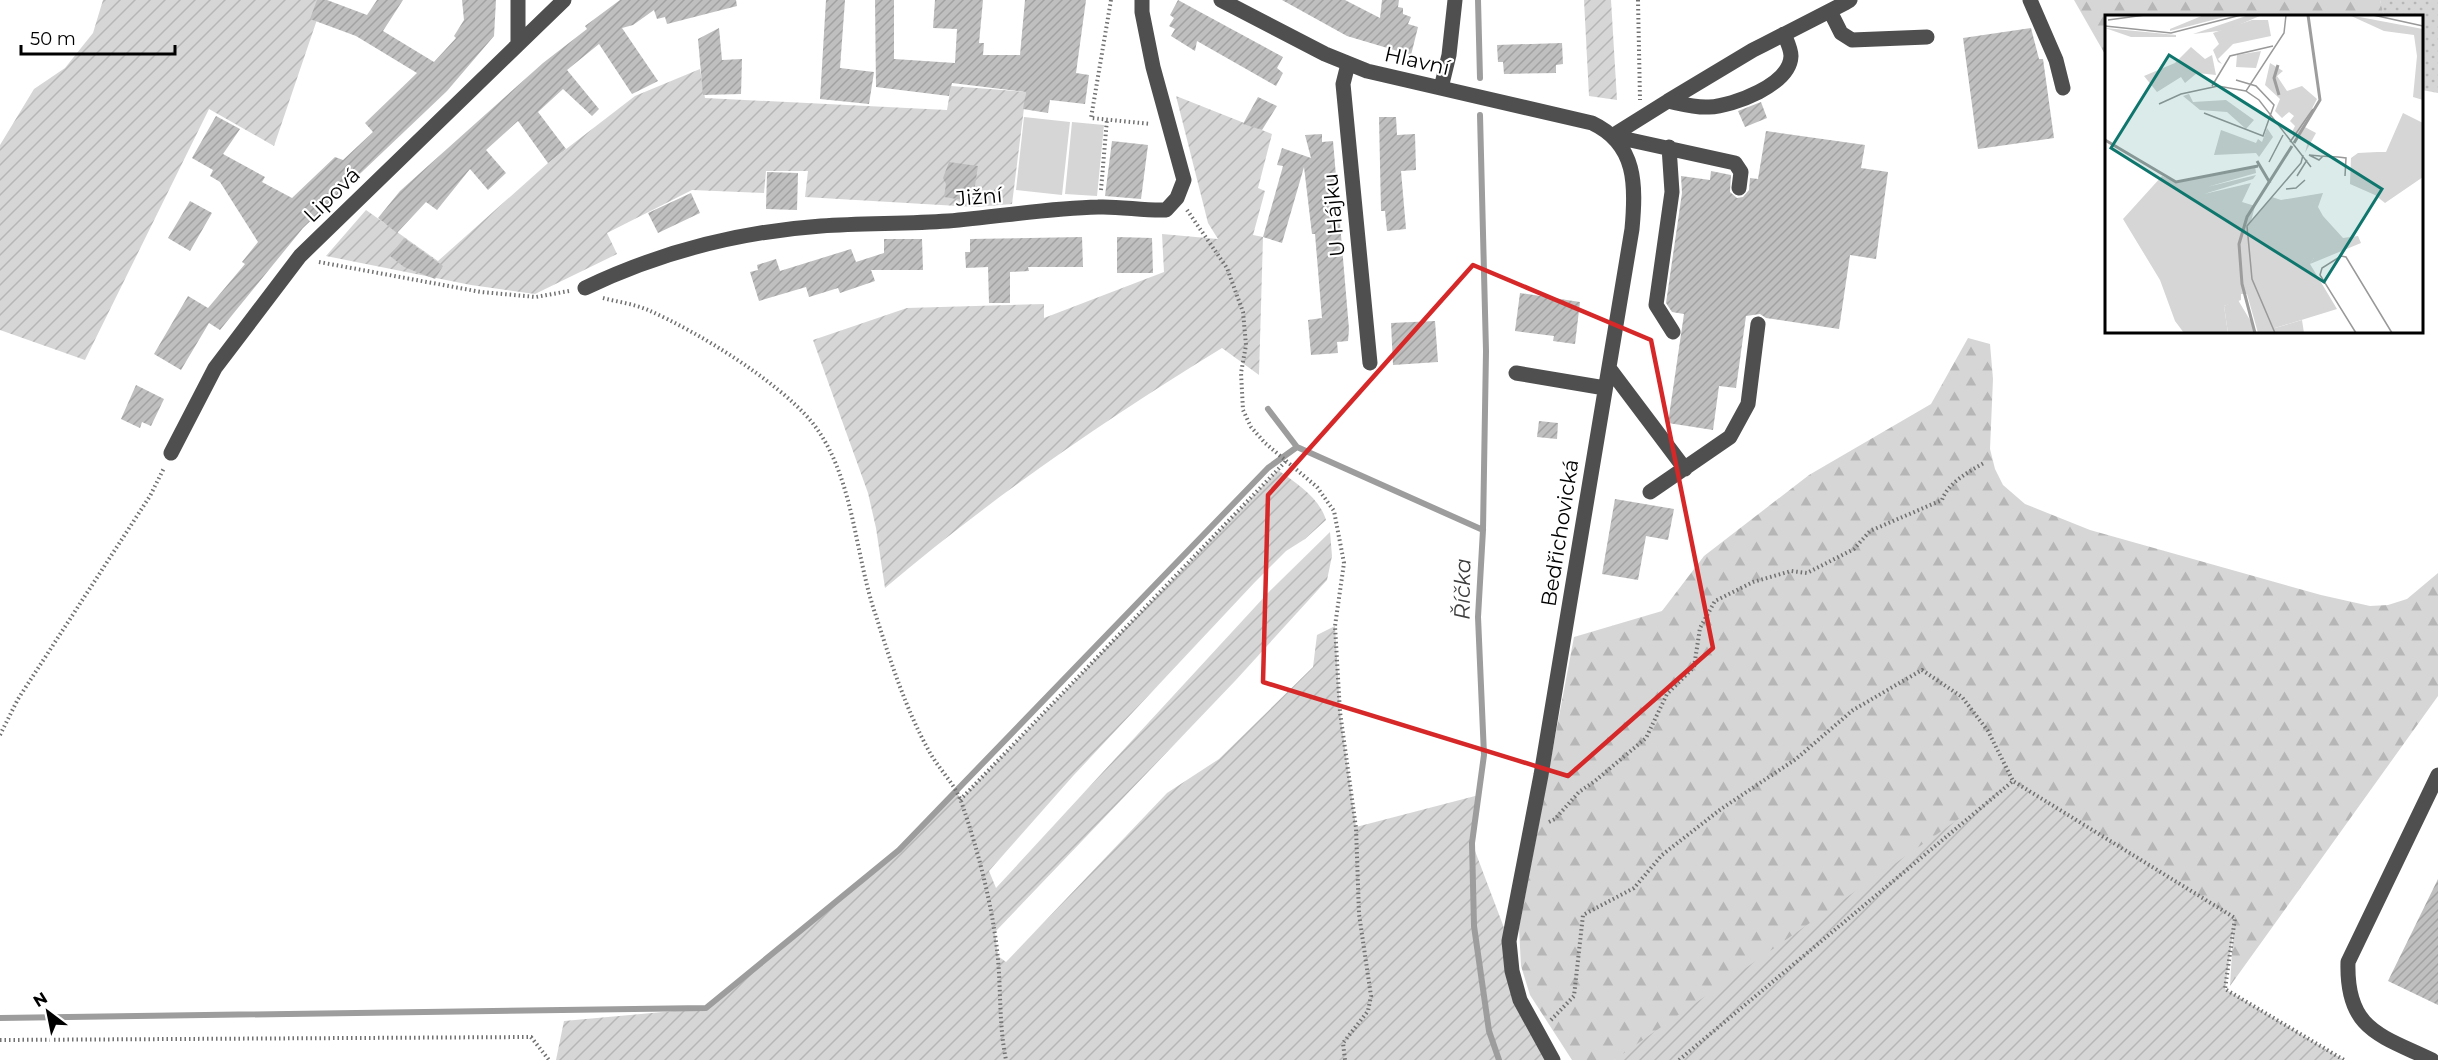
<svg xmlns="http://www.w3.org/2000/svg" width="2438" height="1060" font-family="Montserrat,sans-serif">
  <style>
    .grass { fill: url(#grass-dots) }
    .forest { fill: url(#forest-firs) }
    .park { fill: #d6d6d6 }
    .garden { fill: url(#garden-furrows) }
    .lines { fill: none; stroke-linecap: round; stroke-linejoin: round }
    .stream { stroke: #9d9d9d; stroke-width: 6 }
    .building { fill: url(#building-hatch) }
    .path { stroke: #717171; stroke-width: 4; stroke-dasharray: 1.5 3; stroke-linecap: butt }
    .minor { stroke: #4f4f4f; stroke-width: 15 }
    .marked { fill: none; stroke: #d62828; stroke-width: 4.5; stroke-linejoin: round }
    .labels { text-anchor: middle; stroke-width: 4.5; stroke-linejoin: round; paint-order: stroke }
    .street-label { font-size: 21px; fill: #000; stroke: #fff }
    .water-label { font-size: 22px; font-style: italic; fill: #3e3e3e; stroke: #fff }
    .inset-river { fill: none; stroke: #9d9d9d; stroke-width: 3 }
    .inset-road { fill: none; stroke: #999; stroke-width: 1.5 }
    .view { fill: #0f766e; fill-opacity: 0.15; stroke: #0f766e; stroke-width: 3 }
    .inset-edge { fill: none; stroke: #000; stroke-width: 3 }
  </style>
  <defs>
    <pattern id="grass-dots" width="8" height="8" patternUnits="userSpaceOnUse" patternTransform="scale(1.5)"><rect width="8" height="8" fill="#d6d6d6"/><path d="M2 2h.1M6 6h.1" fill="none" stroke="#b6b6b6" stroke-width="1.8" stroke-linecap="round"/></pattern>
    <pattern id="forest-firs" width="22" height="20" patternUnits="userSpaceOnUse" patternTransform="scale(1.5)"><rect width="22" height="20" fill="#d6d6d6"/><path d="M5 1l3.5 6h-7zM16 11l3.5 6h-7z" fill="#b6b6b6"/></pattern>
    <pattern id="garden-furrows" width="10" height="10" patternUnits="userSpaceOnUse" patternTransform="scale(1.5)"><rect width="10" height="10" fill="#d6d6d6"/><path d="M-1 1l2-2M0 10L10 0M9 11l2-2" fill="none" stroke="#b6b6b6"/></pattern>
    <pattern id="building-hatch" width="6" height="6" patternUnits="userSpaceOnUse" patternTransform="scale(1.5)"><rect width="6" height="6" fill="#bfbfbf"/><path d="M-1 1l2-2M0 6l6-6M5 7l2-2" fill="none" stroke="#a2a2a2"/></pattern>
  </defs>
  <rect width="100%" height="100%" fill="#fff"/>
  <path class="grass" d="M2380 0H2438V93L2422 90V16H2384Z"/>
  <path class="forest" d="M2074 0H2380L2384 16H2106V56Z
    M1968 338 1990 344 1993 379 1990 449 1995 469 2003 485 2025 504 2090 530 2321 595 2370 606 2388 605 2407 599 2438 573V696L2230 986 2234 918 1614 1060H1572L1530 995 1521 966 1519 928 1574 637 1662 611 1704 556 1809 475 1931 404Z"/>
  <path class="park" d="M1024 117 1070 122 1062 195 1016 190Z
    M1072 122 1104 125 1097 196 1065 194Z"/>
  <path class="garden" d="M103 0H327L323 2 274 146 209 109 85 360 0 330V145L34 89 65 68 93 33Z
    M1584 0H1611L1617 100 1589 96Z
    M700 69 705 98 947 110 951 86 1026 92 1012 204 975 207 805 197 808 171H766L764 193 692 190 607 233 617 254 535 294 471 285 326 256 366 210 438 261 548 163 635 96Z
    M1176 96 1272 134 1258 188 1265 191 1253 235 1263 237 1259 375 1222 348C1104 420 990 499 885 588L876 528 868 493 813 340 907 308 1044 304V318L1164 272 1162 234 1218 239 1208 223Z
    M1278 470C1296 483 1319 497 1326 520L1305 539 1286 551 1255 582 1073 776 989 871 996 888 1267 594 1330 532 1332 556 1327 580 1235 681 995 932 998 956 1006 962 1167 793 1219 759 1313 667 1317 635 1335 626 1340 712 1356 827 1479 795 1472 843 1509 941 1512 971 1553 1060H556L564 1021 707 1008 898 850 955 791 961 799Z
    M2013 781 2235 918 2225 989 2344 1060H1614Z"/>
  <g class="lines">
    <path class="stream" d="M1478 0 1480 78
      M1480 115 1486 351 1483 530 1478 617 1484 755 1472 843 1474 926 1489 1031 1499 1060
      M1268 409 1297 447 1483 530
      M0 1018 706 1008 899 850 1268 468 1297 447"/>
  </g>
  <path class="building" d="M317 0H327L367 15 377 0H403L383 31 434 62 456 38 454 36 464 20 462 0H496L494 36 447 91 303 228 220 330 209 323 181 370 154 354 188 296 208 308 245 264 242 262 258 242 220 182 210 176 213 170 192 158 216 116 240 129 223 154 265 177 262 182 292 198 335 157 343 160 373 132 365 123 417 73 356 36 310 19Z
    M620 0H736L737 6 667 24 665 17 657 19 654 10 633 25 622 28 658 81 632 94 599 44 567 70 599 109 592 116 563 89 538 112 566 149 548 163 518 121 486 150 506 173 488 190 470 169 437 210 426 202 397 233 378 218 400 191 543 63 587 29 585 26Z
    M826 0H845L840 68 874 72 869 104 820 99Z
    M875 0H894V59L955 63 957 29 933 28 935 0H983L979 43H984L983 55H1020L1025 0H1086L1076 73 1089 75 1085 104 1050 100 1048 113 1023 109 1026 92 952 83 949 96 876 87Z
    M1178 0 1283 57 1277 68 1283 73 1276 86 1197 41 1195 51 1171 36 1175 29 1169 26 1174 18 1170 15Z
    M1282 0H1345L1380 18 1382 0H1399L1398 7 1403 8V14L1411 17 1408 24 1418 27 1411 55 1347 36Z
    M719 28 722 60 742 59 741 94 703 95 698 39Z
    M2031 28 2039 59H2043L2054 138 1978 149 1963 38Z
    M1562 43 1563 64 1556 65V73L1504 74 1503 62H1498L1497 45Z
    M1258 97 1277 106 1262 130 1243 124Z
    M1761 102 1767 118 1745 127 1738 111Z
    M1379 117H1396L1397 135 1415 134 1416 170 1401 171 1406 229 1387 231 1385 211H1381Z
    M1766 131 1865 145 1861 168 1888 172 1876 259 1850 255 1839 329 1766 318 1760 314 1746 316 1736 388 1719 386 1713 430 1668 423 1684 314 1672 312 1666 303 1682 193 1681 176 1710 180 1711 171 1731 175 1730 192 1737 198 1743 197 1749 190 1750 178 1758 179Z
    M1322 134V142L1333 141 1349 329 1348 341 1337 342 1338 353 1311 355 1308 320 1322 318 1315 234H1312L1304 167 1282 243 1263 237 1283 166 1277 165 1282 148 1311 158 1305 135Z
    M1112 141 1148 145 1141 199 1105 196Z
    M949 162 978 166 974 192 964 191 963 200 944 197 946 184 943 178Z
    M767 172 798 173 797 210 766 209Z
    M691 193 700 213 658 233 648 213Z
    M190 201 212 213 190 251 168 238Z
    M1082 237 1083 267H1028L1029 271 1010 272V303H989L988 267 966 268 965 252H970V239Z
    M1117 237 1152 238 1153 273H1117Z
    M404 238 443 266 435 279 404 267 390 256Z
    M884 239H922L923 270H871L875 281 840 293 838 288 809 297 806 287 759 301 750 272 758 270 757 265 776 259 780 271 851 249 856 262 884 253Z
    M1520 293 1580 302 1575 344 1553 341 1554 336 1515 331Z
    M1435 321 1438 362 1393 365 1391 323Z
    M136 385 164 399 151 426 142 422 140 428 121 419Z
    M1539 421 1558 423 1557 439 1537 437Z
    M1615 499 1674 509 1668 540 1646 536 1638 580 1602 574Z
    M2438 879V1005L2388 981Z"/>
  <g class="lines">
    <path class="path" d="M1111 0 1091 118 1151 124
      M1638 0 1640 100
      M1101 190 1107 119
      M1187 210 1227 268 1243 312 1246 345 1241 373 1243 410 1251 427 1265 443 1317 487 1334 511 1344 563 1335 626 1340 712 1356 828 1359 914 1371 996 1368 1011 1343 1043 1345 1060
      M319 262 481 292 536 297 569 291
      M603 298C618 302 634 304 648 310 698 332 776 380 811 421 854 474 854 551 875 613 890 659 905 708 929 751 938 768 954 783 961 801 978 850 993 907 998 959 1001 993 999 1026 1006 1060
      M0 735 18 699 150 496 164 468
      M960 800 1286 461
      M1549 822 1555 819 1579 792 1595 781 1646 738 1667 694 1694 667 1700 628 1715 601 1753 582 1791 571 1807 573 1854 549 1870 531 1942 500C1948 483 1968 472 1984 463
      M1551 1020 1574 996 1583 915 1634 888 1662 855 1721 809 1796 759 1853 710 1922 670 1962 697 1988 731 2013 781
      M0 1040 531 1037 549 1060
      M1679 1060 2013 781 2235 918 2225 989 2344 1060"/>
    <path class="minor" d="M1221 0 1325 54 1367 71 1592 123C1637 144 1636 186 1632 229L1541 775 1509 941 1512 971 1520 1000 1553 1060
      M2030 0 2056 60 2063 88
      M1830 11 1841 33 1852 40 1927 37
      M1784 34C1787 41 1791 49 1791 56 1790 85 1733 106 1709 107 1696 108 1682 104 1668 101L1753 50 1763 45 1845 3 1850 0
      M518 43V0
      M1348 64 1343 84 1370 363
      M1441 88 1449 55 1455 0
      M1612 136 1735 163 1741 172 1739 188
      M1612 136 1668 101
      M1669 147 1672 192 1656 305 1673 332
      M585 288C660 252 737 232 821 226 863 223 906 224 948 221 998 217 1048 208 1098 207 1121 206 1143 211 1166 210L1177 198 1184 180 1153 67 1142 12V0
      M1609 368 1685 469
      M1516 373 1605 388
      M171 453 215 368 300 256 564 0
      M1650 492 1730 437 1748 404 1758 324
      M2432 1060C2380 1035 2346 1030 2348 962L2438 775"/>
  </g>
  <path class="marked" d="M1473 265 1651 340 1713 648 1568 776 1263 682 1268 495Z"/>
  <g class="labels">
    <g class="street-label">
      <text transform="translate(1417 61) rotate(13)" y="7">Hlavní</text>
      <text transform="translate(332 195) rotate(-44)" y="7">Lipová</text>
      <text transform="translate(979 197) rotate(-5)" y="7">Jižní</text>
      <text transform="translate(1334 215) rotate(-95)" y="7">U Hájku</text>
      <text transform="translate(1560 533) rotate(-81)" y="7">Bedřichovická</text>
    </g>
    <g class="water-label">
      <text transform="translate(1462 589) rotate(-89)" y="8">Říčka</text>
    </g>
  </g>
  <g transform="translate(2105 15)">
    <rect width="318" height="318" fill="#fff"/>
    <path d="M99 0H127L65 16V14ZM144 0H157L122 15 88 19ZM244 0 318 14V85L308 82 312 41 309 20 279 16ZM0 13 71 20V22H26ZM298 98 318 108V162L280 188 270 180 272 137H281Z" fill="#d6d6d6"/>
    <path d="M272 137 274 150 270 180 245 169 246 143 253 138ZM218 178 213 192 218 201 238 223 253 221 256 228 205 249 209 243 144 222 143 211 167 182 176 185ZM133 285 148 310 150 318H123L119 291ZM197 305 199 318H170V313Z" fill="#d6d6d6"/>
    <path d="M147 5H163L166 21 128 29 113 44 117 49 113 47 108 35 114 29 108 18ZM86 32 100 44 107 40 111 60 92 58 80 68 76 62 52 77 39 61 70 48ZM156 36 151 53 131 52 132 40ZM165 48 178 56 172 61 182 76 197 71 212 84 198 111 211 118 200 138 203 126 187 117 190 111 185 106 189 101 184 97 177 103 170 96 175 84 160 70ZM84 79 88 87 121 85 149 105 141 114 122 97 95 95 78 81ZM162 113 168 122 154 142 151 138 109 140 116 115 151 128 153 124 157 127ZM150 151 151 158 102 172 151 160 148 164 99 179 146 168 137 187 150 191 142 222 197 219 209 243 205 249 232 294 170 313V318H153L142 279H136V285L119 291 123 318H79L70 306 55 265 18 204 57 161 71 167Z" fill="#d6d6d6"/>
    <path class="inset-river" d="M173 50 169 63 174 80M0 125 71 167 153 151M189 128 215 85 203 0M152 146 165 168M150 318 137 269 134 229 142 202 187 131"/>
    <path class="inset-road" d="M181 0 179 18 141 76 154 85 206 152M268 0 318 11M3 5 40 0M0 11 66 18 136 0M107 71 125 41 168 31M54 89 76 79 113 71 141 76M99 98 158 121 169 90 151 71 131 65M185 127 208 94M218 141 214 145 204 140 215 141 233 142 241 143 240 161M164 147 178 120M192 161 202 145M181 174 191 173 200 165M170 318 147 264 142 211 196 148 198 140M251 318 215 260 217 253 236 241 241 242 287 318"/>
    <path class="view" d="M64 40 277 174 219 267 6 133Z"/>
    <rect width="318" height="318" class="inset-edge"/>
  </g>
  <g transform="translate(48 1012) rotate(328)" stroke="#ffffff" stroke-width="4.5" paint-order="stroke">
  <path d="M0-4.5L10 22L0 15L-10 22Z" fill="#000000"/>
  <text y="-9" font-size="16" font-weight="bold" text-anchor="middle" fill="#000000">N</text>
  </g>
  <path d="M21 45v9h154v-9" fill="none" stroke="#000000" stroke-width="3"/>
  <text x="30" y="45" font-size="18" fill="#000000" stroke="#ffffff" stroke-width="4.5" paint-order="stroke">50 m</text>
</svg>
